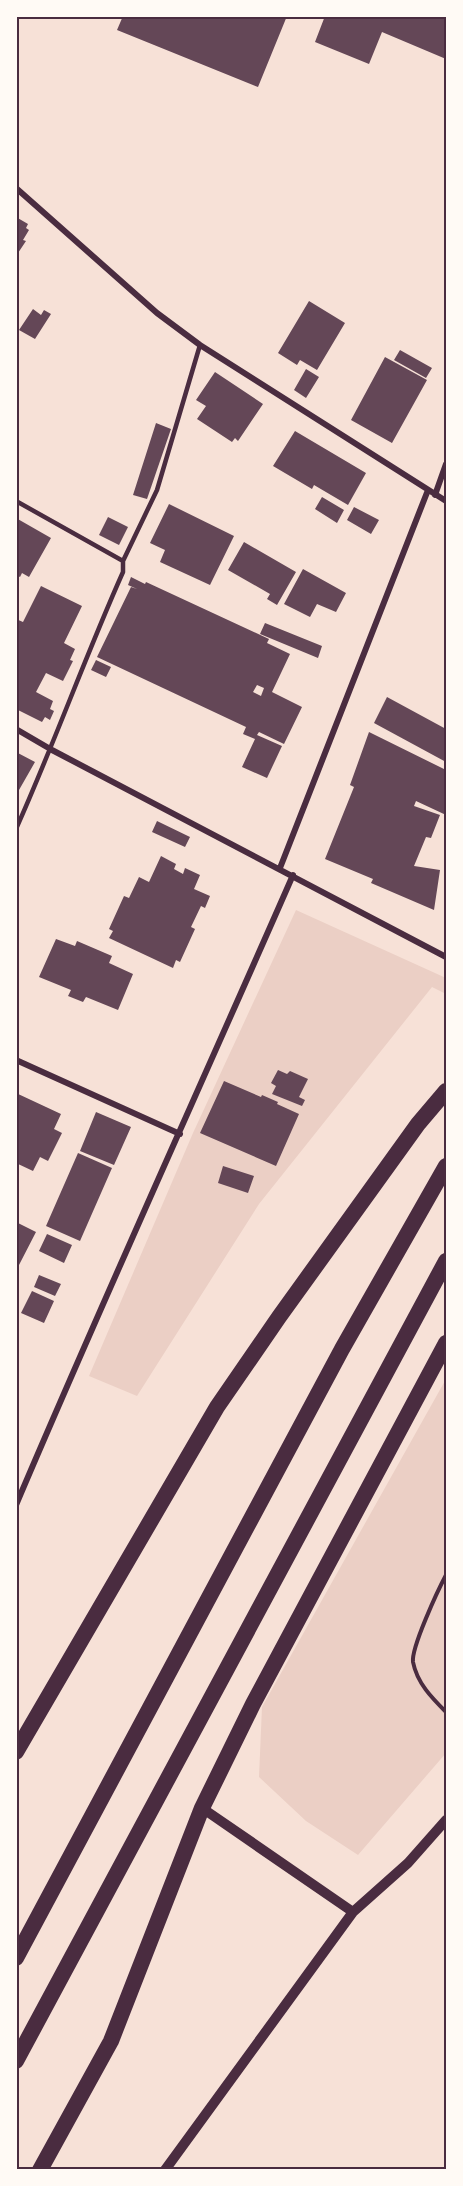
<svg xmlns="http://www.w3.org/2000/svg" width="463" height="2186" font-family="Figtree,sans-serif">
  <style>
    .green { fill: #ebcfc5 }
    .building { fill: #644757; fill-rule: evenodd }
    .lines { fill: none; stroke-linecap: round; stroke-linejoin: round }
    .path { stroke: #4a2c40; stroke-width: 4 }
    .service { stroke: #4a2c40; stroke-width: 4.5 }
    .minor { stroke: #4a2c40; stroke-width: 6 }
    .tertiary { stroke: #4a2c40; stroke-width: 10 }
    .trunk { stroke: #4a2c40; stroke-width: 16 }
    .neatline { fill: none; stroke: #4a2c40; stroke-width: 2 }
  </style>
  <rect width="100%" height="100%" fill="#f7e1d7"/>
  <path class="green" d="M296 910 446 978V994L432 987 259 1204 137 1396 89 1376 193 1133Z
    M446 1379V1753L358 1855 306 1821 259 1777 262 1707Z"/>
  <path class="building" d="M123 16H287L258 87 117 30Z
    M325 16H446V59L382 32 369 64 315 42Z
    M16 217 28 224 26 228 29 230 23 240 26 241 16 256Z
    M309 301 345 323 317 370 300 360 297 365 278 353Z
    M33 309 41 315 44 310 51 314 35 339 19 330Z
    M400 350 432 368 426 378 394 360Z
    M385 357 427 380 392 443 351 420Z
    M306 369 319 377 306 398 294 390Z
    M215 372 263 404 238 441 235 438 232 442 197 419 206 406 196 400Z
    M156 423 171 429 147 499 133 495Z
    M295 431 366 473 348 505 314 485 312 489 273 466Z
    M322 497 344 510 337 523 315 509Z
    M169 504 234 536 210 585 160 562 165 550 150 543Z
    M354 507 379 520 371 534 347 520Z
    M108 517 128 527 119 545 99 535Z
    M16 518 51 538 29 577 22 573 20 577 16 575Z
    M244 542 296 572 277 605 267 599 270 594 228 570Z
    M303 569 346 593 336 612 317 604 310 617 284 604Z
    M131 577 145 584 146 582 269 639 267 643 290 654 272 692 302 707 284 744 259 732 257 735 282 746 267 778 242 767 255 739 243 734 246 727 97 657 131 587 137 589 128 585ZM257 685 264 688 261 696 253 692Z
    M41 586 82 606 64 643 75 649 70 660 73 661 63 681 46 673 36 692 53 701 50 709 54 711 50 720 45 717 42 722 16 709V619L23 622Z
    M265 623 322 646 318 658 260 634Z
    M96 660 111 667 106 677 91 670Z
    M387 697 446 729V762L374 723Z
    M369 732 446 770V815L416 801 414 806 440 815 431 838 426 837 414 866 440 870 434 910 371 883 373 879 325 859 354 787 350 785Z
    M16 752 35 762 19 790 16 788Z
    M157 821 190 837 185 847 152 832Z
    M161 856 176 864 174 869 183 874 185 868 200 875 194 889 210 896 205 908 201 906 191 927 195 929 180 962 176 960 173 968 109 938 113 931 109 929 124 896 129 898 139 877 149 882Z
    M56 939 75 946 77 941 112 956 109 963 133 974 118 1010 86 997 83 1002 68 996 71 990 39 977Z
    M278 1070 287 1074 290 1071 308 1079 299 1097 305 1100 302 1106 272 1094 276 1086 271 1083Z
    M224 1081 261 1097 262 1095 278 1102 277 1104 299 1114 276 1166 200 1133Z
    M16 1093 61 1114 54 1129 62 1133 48 1161 40 1157 33 1171 16 1163Z
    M96 1112 131 1127 114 1165 80 1151Z
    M78 1153 112 1168 80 1241 46 1226Z
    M223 1166 254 1176 248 1193 218 1183Z
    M16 1222 36 1232 19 1265 16 1264Z
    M47 1234 72 1245 64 1263 39 1251Z
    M39 1275 61 1284 55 1296 34 1287Z
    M32 1291 54 1301 44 1323 21 1313Z"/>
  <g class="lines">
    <path class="path" d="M446 1575C438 1590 411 1648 413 1662 417 1683 432 1698 446 1712"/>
    <path class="service" d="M16 501 123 561
      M16 829C54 744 85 657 123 572V561L157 490 200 345"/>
    <path class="minor" d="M16 188 157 313 200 345 446 501
      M435 495 446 464
      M16 729 52 750 446 957
      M280 868 428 490
      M16 1060 180 1134
      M16 1505C106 1293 201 1085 293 875"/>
    <path class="tertiary" d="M202 1808 353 1912
      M165 2170 353 1912 408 1863 446 1820"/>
    <path class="trunk" d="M16 1752 217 1407 279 1317 418 1124 446 1091
      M16 1958 342 1349 446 1166
      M16 2061 446 1261
      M40 2170 111 2041 202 1808 253 1704 446 1343"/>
  </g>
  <rect width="463" height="2186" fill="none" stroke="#fffaf5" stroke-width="36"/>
  <rect x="18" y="18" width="427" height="2150" class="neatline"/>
</svg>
